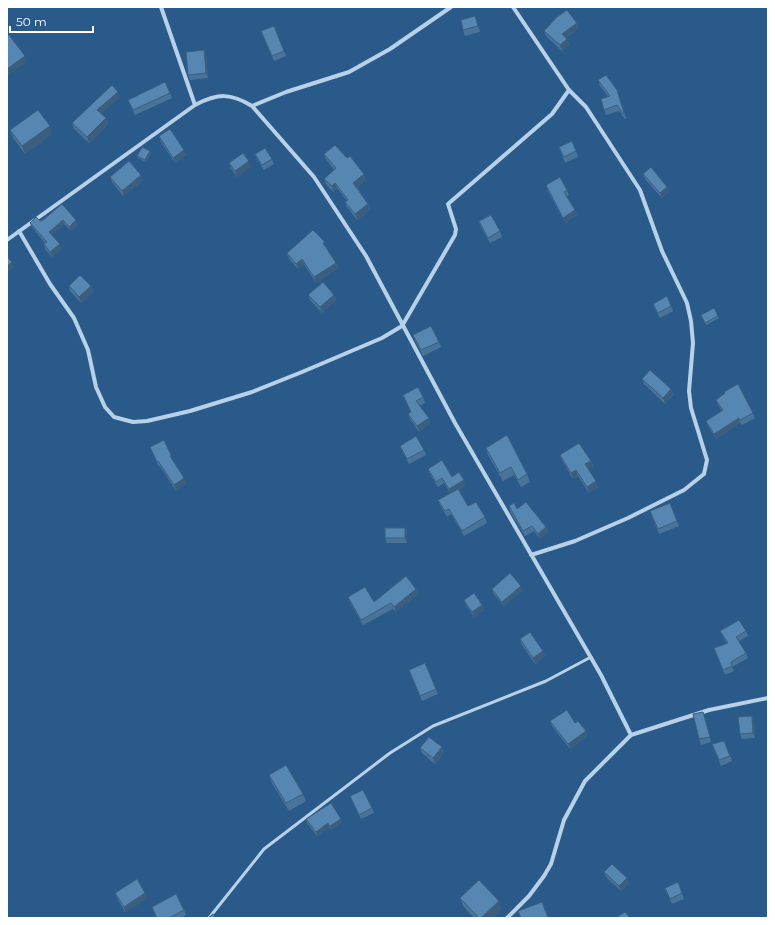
<svg xmlns="http://www.w3.org/2000/svg" width="775" height="925" font-family="Montserrat,sans-serif">
  <style>
    .lines { fill: none; stroke-linecap: round; stroke-linejoin: round }
    .lane { stroke: #b7d1e9; stroke-width: 3 }
    .street { stroke: #b7d1e9; stroke-width: 4 }
    .wall { fill: #4a7399 }
    .shaded-wall { fill: #3c5e7d }
    .building { fill: #5686b2; stroke: #3c5e7d }
  </style>
  <rect width="100%" height="100%" fill="#295a8a"/>
  <g class="lines">
    <path class="lane" d="M209 918 264 849 390 753 433 726 546 681 591 657"/>
    <path class="street" d="M161 7 195 105
      M513 7 569 90 586 107 640 190 662 251 687 303 691 321 693 343 689 391 691 408 707 460 704 474 684 490 628 518 575 541 531 555
      M252 106 286 92 349 72 390 49 451 7
      M19 231 50 284 74 318 88 350 96 387 105 407 114 417 133 422 147 421 190 411 252 392 302 372 382 338 402 326 455 235 456 229 448 204 552 114 569 90
      M7 240 195 105C218 93 231 93 252 106L314 177 366 256 455 423 601 675 631 735 709 710 768 698
      M507 918 529 896 544 876 551 864 564 820 585 781 631 735"/>
  </g>
  <path class="wall" d="M475 16 480 32 465 36 463 30Z
    M577 23 578 29 566 38 569 44 562 51 546 36 544 31Z
    M263 36 284 51 286 56 274 61Z
    M204 50 206 55 208 78 190 80 188 75Z
    M598 80 617 90 626 118 625 119 619 111 606 115 601 99 608 96 600 86Z
    M170 93 172 98 135 115 128 100Z
    M120 97 101 113 106 118 108 124 89 143 74 129 72 123Z
    M10 130 52 134 25 154 13 138Z
    M159 136 186 155 175 163 161 142Z
    M559 147 576 151 578 157 565 163Z
    M150 151 151 154 146 162 138 158 137 156Z
    M255 154 272 159 274 164 264 170 257 159Z
    M324 154 347 158 366 180 357 187 368 204 370 209 357 220 347 207 345 202 347 201 337 188 333 192 326 184 324 179 334 170 326 159Z
    M229 163 251 166 237 177 231 168Z
    M643 174 669 192 662 198 645 179Z
    M110 177 143 180 123 196 112 182Z
    M546 185 567 190 569 195 567 196 577 215 565 223 548 191Z
    M62 204 78 225 71 231 64 224 52 235 62 248 52 257 45 249 44 244 45 243 32 227 30 223 43 220Z
    M479 221 500 231 502 237 490 243 481 227Z
    M326 247 336 263 338 268 316 283 304 264 298 269 289 259 287 253Z
    M69 286H91L93 292 81 303 70 291Z
    M308 295H334L336 300 322 313 310 300Z
    M653 304 671 306 673 311 660 318 655 309Z
    M701 315 718 316 719 318 706 325Z
    M413 335 439 342 441 347 423 356 415 341Z
    M642 379 671 389 673 395 665 404 644 384Z
    M403 395 423 397 425 403 419 406 429 418 430 423 419 432 410 419 408 414 411 412Z
    M716 400 753 413 755 418 742 425 740 423 716 439 708 426 706 421 722 411 718 405Z
    M400 446 424 450 426 455 409 464 402 451Z
    M150 447 171 455 173 461 186 484 176 491 160 466 159 467Z
    M486 448 527 474 530 482 521 487 514 475 503 481 488 455Z
    M560 455 591 461 593 466 588 469 598 487 589 493 578 476 573 479 562 460Z
    M428 469 452 477 466 485 459 490 468 506 485 517 487 523 464 536 451 514 447 517 440 505 438 500 450 493 444 483 438 487 430 474Z
    M509 506 517 509 546 527 548 532 540 539 534 531 525 536 510 512Z
    M652 517 677 521 679 526 659 534Z
    M405 528 407 534V543H387L385 538Z
    M416 589 418 594 396 612 393 609 363 625 350 602 348 597 374 602Z
    M492 589 523 590 504 606 493 593Z
    M464 600 482 605 484 610 474 617 466 605Z
    M720 631H746L748 636 739 641 746 653 748 658 732 667 734 671 725 675 714 648 727 644 722 635Z
    M520 639 543 651 545 656 535 664 522 645Z
    M425 663 438 694 422 701 409 670Z
    M705 717 711 742 701 745 699 739Z
    M550 721 575 723 588 736 570 749 552 726Z
    M754 721 755 738 742 739 740 734Z
    M724 741 732 761 721 766 712 744Z
    M420 748 444 752 435 764 422 753Z
    M269 775 303 794 306 801 289 811 272 783Z
    M350 796 372 808 374 813 361 819Z
    M306 819 342 822 331 830 329 827 317 836 307 823Z
    M604 872 629 883 621 891 606 877Z
    M678 882 684 899 672 904 665 888Z
    M115 893H145L147 898 125 912 117 898Z
    M460 898 499 901 501 909 492 918H474L463 906Z
    M152 907 184 910 186 915 181 918H156Z"/>
  <path class="shaded-wall" d="M577 23 578 29 564 39 562 34Z
    M567 39 569 44 562 51 560 45Z
    M204 50 206 55 208 78 206 73Z
    M25 56 27 62 7 75V69Z
    M118 92 120 97 99 115 97 110Z
    M106 118 108 124 89 143 87 137Z
    M50 126 52 134 25 154 22 146Z
    M184 150 186 155 175 163 173 158Z
    M150 151 151 154 146 162 145 160Z
    M249 161 251 166 237 177 235 171Z
    M364 174 366 180 355 188 353 183Z
    M141 175 143 180 123 196 122 191Z
    M335 183 337 188 333 192 332 186Z
    M667 187 669 192 662 198 660 193Z
    M368 204 370 209 357 220 355 214Z
    M575 210 577 215 565 223 563 218Z
    M63 220 64 224 51 236 49 232Z
    M76 220 78 225 71 231 69 227Z
    M60 244 62 248 52 257 50 252Z
    M302 259 304 264 298 269 296 264Z
    M12 262 14 267 7 273V266Z
    M336 263 338 268 316 283 314 277Z
    M91 286 93 292 81 303 79 297Z
    M334 295 336 300 322 313 320 307Z
    M671 389 673 395 665 404 663 398Z
    M429 418 430 423 419 432 417 426Z
    M739 418 740 423 716 439 714 434Z
    M591 461 593 466 587 470 585 464Z
    M576 470 578 476 573 479 571 473Z
    M184 478 186 484 176 491 174 485Z
    M464 480 466 485 451 495 449 489Z
    M596 481 598 487 589 493 587 487Z
    M546 527 548 532 540 539 538 534Z
    M405 528 407 534V543L405 538Z
    M521 586 523 590 504 606 502 602Z
    M416 589 418 594 396 612 394 607Z
    M482 605 484 610 474 617 472 612Z
    M543 651 545 656 535 664 533 658Z
    M752 716 754 721 755 738 753 733Z
    M586 731 588 736 570 749 568 744Z
    M442 747 444 752 435 764 433 758Z
    M341 819 342 822 331 830 330 826Z
    M328 823 329 827 317 836 316 832Z
    M627 878 629 883 621 891 619 886Z
    M145 893 147 898 125 912 124 907Z
    M499 901 501 909 492 918H481Z"/>
  <path class="building" d="M567 10 577 23 562 34 567 39 560 45 544 31 557 17Z
    M475 16 478 26 463 30 461 20Z
    M274 26 284 51 272 56 261 31Z
    M9 35 25 56 7 69V36Z
    M204 50 206 73 188 75 186 52Z
    M606 75 617 90 624 113 623 114 617 105 604 110 601 99 610 96 598 80Z
    M165 82 170 93 133 110 128 100Z
    M112 85 118 92 97 110 106 118 87 137 72 123Z
    M38 110 50 126 22 146 10 130Z
    M170 129 184 150 173 158 159 136Z
    M572 141 576 151 564 157 559 147Z
    M335 145 347 158 350 156 364 174 353 183 368 204 355 214 345 202 348 200 335 183 332 186 324 179 336 168 324 154Z
    M142 147 150 151 145 160 137 156Z
    M265 148 272 159 262 165 255 154Z
    M243 153 249 161 235 171 229 163Z
    M129 161 141 175 122 191 110 177Z
    M651 167 667 187 660 193 643 174Z
    M560 177 567 190 564 192 575 210 563 218 546 185Z
    M62 204 76 220 69 227 63 220 49 232 60 244 50 252 44 244 47 242 30 223 36 217 40 221 43 220Z
    M491 215 500 231 488 238 479 221Z
    M313 230 325 242 323 243 336 263 314 277 302 259 296 264 287 253Z
    M7 257 12 262 7 266Z
    M80 275 91 286 79 297 69 286Z
    M323 282 334 295 320 307 308 295Z
    M667 296 671 306 658 313 653 304Z
    M714 308 718 316 705 323 701 315Z
    M431 326 439 342 421 350 413 335Z
    M650 370 671 389 663 398 642 379Z
    M738 384 753 413 740 420 739 418 714 434 706 421 723 410 716 400 725 393 724 392Z
    M418 387 423 397 416 401 429 418 417 426 408 414 411 412 403 395Z
    M507 435 527 474 518 480 511 467 500 473 486 448Z
    M416 436 424 450 407 459 400 446Z
    M164 440 171 455 170 456 184 478 174 485 158 461 157 462 150 447Z
    M579 443 591 461 585 464 596 481 587 487 576 470 571 473 560 455Z
    M442 460 452 477 459 472 464 480 449 489 442 478 436 482 428 469Z
    M458 489 468 506 476 502 485 517 462 531 449 509 445 511 438 500Z
    M526 502 546 527 538 534 532 526 523 531 509 506 514 503 517 509Z
    M670 503 677 521 658 529 650 511Z
    M385 528H405V538H385Z
    M510 573 521 586 502 602 492 589Z
    M406 576 416 589 394 607 391 603 361 620 348 597 365 587 374 602Z
    M474 593 482 605 472 612 464 600Z
    M739 620 746 631 736 637 746 653 731 662 732 666 723 670 714 648 728 643 720 631Z
    M530 632 543 651 533 658 520 639Z
    M425 663 436 689 420 696 409 670Z
    M567 710 575 723 578 721 586 731 568 744 550 721Z
    M703 712 710 737 699 739 693 714Z
    M752 716 753 733 740 734 738 717Z
    M429 737 442 747 433 758 420 748Z
    M724 741 730 756 719 760 712 744Z
    M286 765 303 794 286 803 269 775Z
    M363 790 372 808 359 815 350 796Z
    M331 803 341 819 330 826 328 823 316 832 306 819Z
    M612 864 627 878 619 886 604 872Z
    M137 879 145 893 124 907 115 893Z
    M479 880 499 901 481 918H479L460 898Z
    M678 882 682 893 670 899 665 888Z
    M176 894 184 910 169 918H157L152 907Z
    M542 902 548 918H521L518 911Z
    M625 912 630 918H618L617 917Z
    M213 914 216 918H208Z"/>
  <rect width="775" height="925" fill="none" stroke="#ffffff" stroke-width="16"/>
  <path d="M10 26v6h83v-6" fill="none" stroke="#ffffff" stroke-width="2"/>
  <text x="16" y="26" font-size="12" fill="#ffffff" stroke="#295a8a" stroke-width="3" paint-order="stroke">50 m</text>
</svg>
